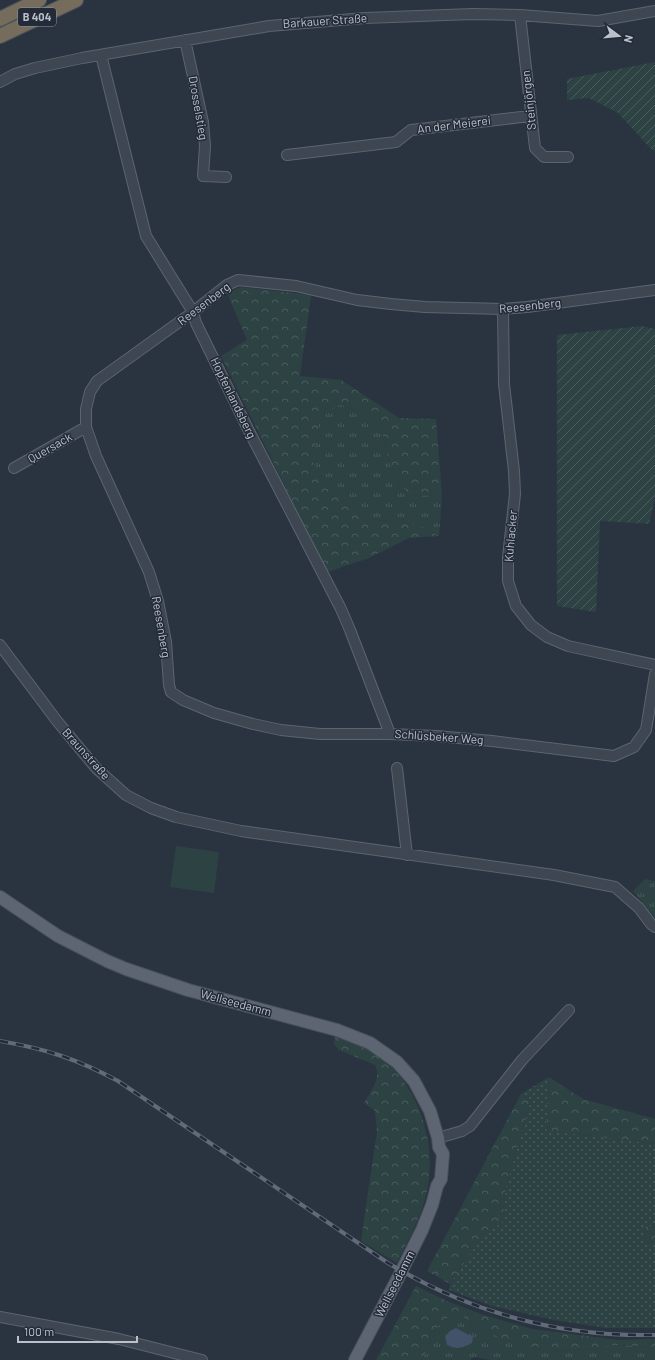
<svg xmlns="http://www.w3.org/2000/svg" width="655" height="1360" font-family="Barlow,sans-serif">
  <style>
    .grass { fill: url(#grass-dots) }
    .forest { fill: url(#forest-crowns) }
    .park { fill: url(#park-tufts) }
    .garden { fill: url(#garden-furrows) }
    .pitch { fill: #2d4243 }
    .water { fill: #415269 }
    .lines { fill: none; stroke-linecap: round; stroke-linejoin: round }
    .minor-casing { stroke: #5c646f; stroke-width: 12 }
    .major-casing { stroke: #474f5b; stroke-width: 14 }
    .highway-casing { stroke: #48515c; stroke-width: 16 }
    .minor { stroke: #3e4651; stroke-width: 10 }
    .major { stroke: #5c6571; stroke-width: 12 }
    .highway { stroke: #766c5b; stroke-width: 14 }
    .rail-casing { stroke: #606a78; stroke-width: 4 }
    .rail { stroke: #222b37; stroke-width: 2.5; stroke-dasharray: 8; stroke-linecap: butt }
    .labels { text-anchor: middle; stroke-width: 3; stroke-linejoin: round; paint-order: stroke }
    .shield { fill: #222b37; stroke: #8d949f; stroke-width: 1 }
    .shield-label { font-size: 11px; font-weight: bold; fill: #bbc1cb }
    .street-label { font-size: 12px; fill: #bbc1cb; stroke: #222b37 }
  </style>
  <defs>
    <pattern id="grass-dots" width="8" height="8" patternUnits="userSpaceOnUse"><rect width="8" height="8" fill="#2d4243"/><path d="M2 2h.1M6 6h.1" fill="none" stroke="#4a5c5d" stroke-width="1.8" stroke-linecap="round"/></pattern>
    <pattern id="forest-crowns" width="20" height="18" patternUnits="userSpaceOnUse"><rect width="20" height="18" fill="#2d4243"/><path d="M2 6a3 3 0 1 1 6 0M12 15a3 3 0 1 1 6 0" fill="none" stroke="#4a5c5d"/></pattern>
    <pattern id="park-tufts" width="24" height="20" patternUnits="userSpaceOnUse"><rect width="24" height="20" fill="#2d4243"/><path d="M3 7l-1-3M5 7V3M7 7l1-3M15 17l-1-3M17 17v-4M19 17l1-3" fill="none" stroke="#4a5c5d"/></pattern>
    <pattern id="garden-furrows" width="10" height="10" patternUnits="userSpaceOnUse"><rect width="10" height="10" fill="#2d4243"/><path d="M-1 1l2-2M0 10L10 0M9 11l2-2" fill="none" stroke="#4a5c5d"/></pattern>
  </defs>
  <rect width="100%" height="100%" fill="#2a3441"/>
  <path class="grass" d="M549 1077 546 1130 655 1144V1227L646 1225 644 1243 655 1244V1328H607L554 1320 492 1306 449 1290 450 1284 484 1233 502 1223 506 1187 531 1100 521 1094Z"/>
  <path class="forest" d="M240 287 311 295 300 376 341 380 399 418 436 419 442 495 408 496 389 462 380 426 319 419 318 440 310 454 347 506 369 519 418 524 439 536 409 538 369 558 327 572 221 356 247 340 227 293Z
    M338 1035C354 1042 370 1048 384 1060 422 1092 439 1151 425 1199 419 1221 407 1242 397 1263L361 1241 377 1131 375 1111 364 1103C370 1092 382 1078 375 1065L339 1050 334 1044 335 1037Z
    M549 1077 583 1099 655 1119V1144L546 1130Z
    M521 1094 531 1100 506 1187 502 1223 484 1233 450 1284 427 1271Z
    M646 1225 655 1227V1244L644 1243Z
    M416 1286 449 1302 484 1315 532 1329 619 1340 655 1339V1347L618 1345 577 1350 550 1351 504 1340 461 1316 437 1328 422 1360H376Z"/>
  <path class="park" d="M338 405 357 408 380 426 389 462 408 496 442 495 439 536 417 524 369 519 347 506 310 459V454L318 440 319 419Z
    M645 879 655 881V918L633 891Z
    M461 1316 504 1340 550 1351 577 1350 618 1345 655 1347V1360H491L474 1357 470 1360H422L437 1328 448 1317Z"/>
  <path class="garden" d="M655 62V150L653 151 618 113 589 98 567 100V79Z
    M642 326 655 329V497L649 524 600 521 596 612 557 606V335Z"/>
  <path class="pitch" d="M176 846 219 852 214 893 170 887Z"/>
  <path class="water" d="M456 1328 473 1337 472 1343C463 1348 457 1350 447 1345L445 1337 450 1331Z"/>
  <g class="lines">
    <g class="minor-casing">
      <path id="minor" d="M520 15 535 148 544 157H568
        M185 40 203 122 205 146 203 176 226 177
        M101 55 146 236 193 312 196 323 249 431 341 609 350 630 390 734
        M0 82 15 74 35 68 82 58 269 26 365 18 473 14 520 15 598 21 655 11
        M287 155 396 142 411 130 530 116
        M655 290 527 307 503 309 425 307 391 304 357 300 296 286 238 280 227 285 193 312 97 381 90 392 86 409V427L96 456 149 572 158 601 166 642 169 685 171 692 183 700 214 713 253 724 281 730 320 734H390L436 736 492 741 614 756 634 747 646 730 655 674
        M503 309 504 384 514 471 515 494 508 557V581L516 606 531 625 547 637 568 646 655 665
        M14 468 86 427
        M0 645 57 721 96 768 126 795 151 808 176 817 241 831 554 875 615 887 639 908 651 924 655 927
        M397 768 407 855
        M438 1138 462 1131 470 1126 522 1060 569 1010
        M0 1317 119 1339 202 1360"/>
    </g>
    <g class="major-casing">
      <path id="major" d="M0 897 58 936 107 961 126 969 188 990 337 1030 370 1043 397 1062 414 1081 430 1111 438 1138 439 1147 443 1154 441 1179 437 1186 432 1205 422 1230 398 1278 355 1360"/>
    </g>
    <g class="highway-casing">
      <path id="highway" d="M0 19 39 0
        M0 36 76 0"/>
    </g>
    <use href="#minor" class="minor"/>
    <use href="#major" class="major"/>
    <use href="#highway" class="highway"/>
    <g class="rail-casing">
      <path id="rail" d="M0 1041C46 1049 77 1059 118 1081L388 1263C469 1312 560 1337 655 1335"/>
    </g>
    <use href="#rail" class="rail"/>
  </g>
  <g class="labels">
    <rect class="shield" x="18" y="8" width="38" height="18" rx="3"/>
    <g class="shield-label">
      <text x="37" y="21">B 404</text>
    </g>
    <g class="street-label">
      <text transform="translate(325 21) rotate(-4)" y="4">Barkauer Straße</text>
      <text transform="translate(529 100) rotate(-96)" y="4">Steinjörgen</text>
      <text transform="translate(198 108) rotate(80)" y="4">Drosselstieg</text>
      <text transform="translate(454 125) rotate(-7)" y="4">An der Meierei</text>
      <text transform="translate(204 304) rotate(-37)" y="4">Reesenberg</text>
      <text transform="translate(530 306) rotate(-6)" y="4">Reesenberg</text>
      <text transform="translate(233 398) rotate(64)" y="4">Hopfenlandsberg</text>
      <text transform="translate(50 448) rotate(-30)" y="4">Quersack</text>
      <text transform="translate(511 536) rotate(-85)" y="4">Kuhlacker</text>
      <text transform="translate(161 627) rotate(80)" y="4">Reesenberg</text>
      <text transform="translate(439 737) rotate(4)" y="4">Schlüsbeker Weg</text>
      <text transform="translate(86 754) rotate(48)" y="4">Braunstraße</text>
      <text transform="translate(236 1003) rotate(15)" y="4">Wellseedamm</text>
      <text transform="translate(395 1284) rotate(-63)" y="4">Wellseedamm</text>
    </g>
  </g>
  <g transform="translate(619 36) rotate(106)" stroke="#222b37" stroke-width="3" paint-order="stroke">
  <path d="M0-3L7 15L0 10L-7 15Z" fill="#bbc1cb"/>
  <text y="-6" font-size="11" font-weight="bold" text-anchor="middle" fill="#bbc1cb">N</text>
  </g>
  <path d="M18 1336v6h119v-6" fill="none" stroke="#bbc1cb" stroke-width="2"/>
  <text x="24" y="1336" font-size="12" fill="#bbc1cb" stroke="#222b37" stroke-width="3" paint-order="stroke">100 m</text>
</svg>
